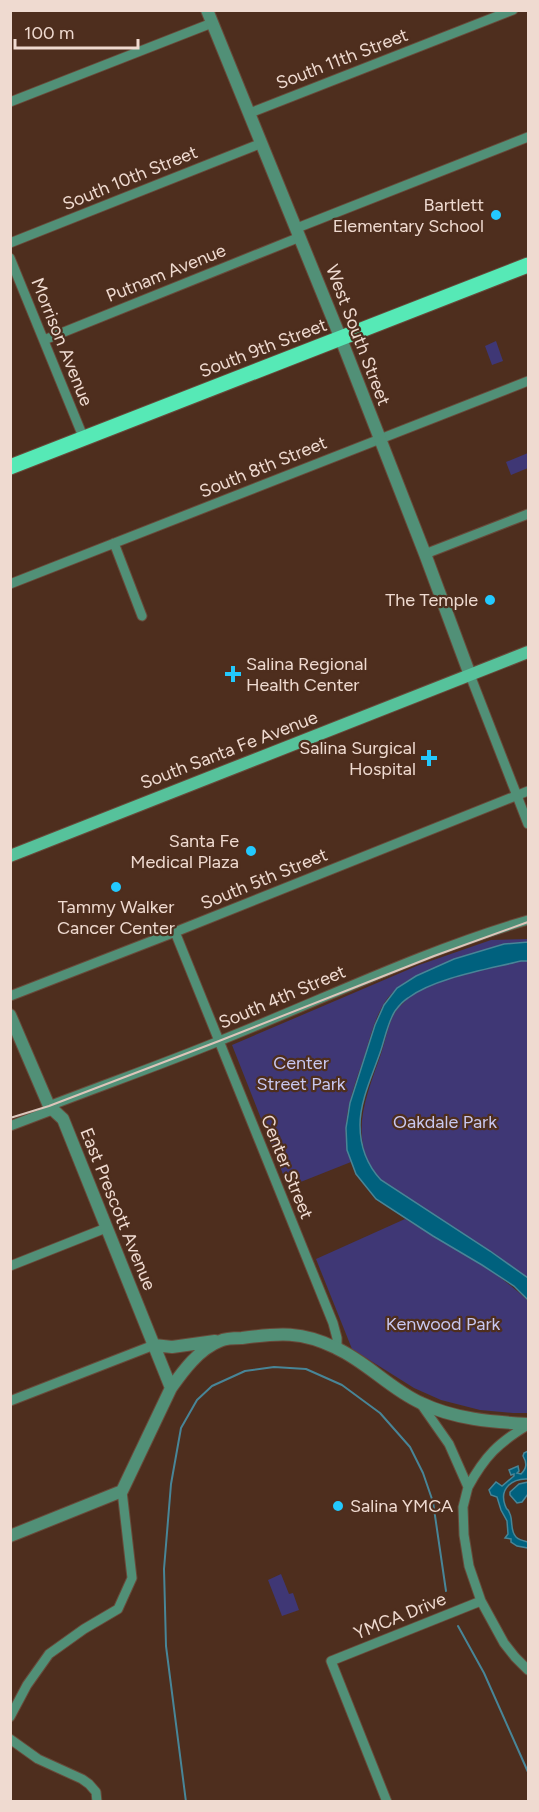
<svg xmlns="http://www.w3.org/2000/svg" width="539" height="1812" font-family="Figtree,sans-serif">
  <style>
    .green { fill: #3f3775 }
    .water { fill: #00617e; stroke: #488597; stroke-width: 1.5 }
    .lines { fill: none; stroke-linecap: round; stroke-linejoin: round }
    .stream { stroke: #488597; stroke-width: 2 }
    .minor-casing { stroke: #684a3a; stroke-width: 11 }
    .tertiary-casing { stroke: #684a3a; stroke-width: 14 }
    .secondary-casing { stroke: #684a3a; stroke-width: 14 }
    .primary-casing { stroke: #684a3a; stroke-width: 17 }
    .minor { stroke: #519077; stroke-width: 9 }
    .tertiary { stroke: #519077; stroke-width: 12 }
    .secondary { stroke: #56c29b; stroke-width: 12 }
    .primary { stroke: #56e9b6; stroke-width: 15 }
    .rail { stroke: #dbc5ba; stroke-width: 2 }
    .poi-dot { fill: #23c9fe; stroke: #4e2e1e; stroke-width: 2 }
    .labels { text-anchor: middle; stroke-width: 4.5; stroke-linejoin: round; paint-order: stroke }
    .street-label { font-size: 18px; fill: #efdad0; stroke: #4e2e1e }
    .poi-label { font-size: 18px; fill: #efdad0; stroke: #4e2e1e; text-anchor: end }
    .park-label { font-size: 18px; fill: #c8c7ef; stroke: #4e2e1e }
  </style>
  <rect width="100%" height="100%" fill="#4e2e1e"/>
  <path class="green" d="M496 341 503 361 492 365 485 346Z
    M528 453V468L511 475 506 462Z
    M528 939V1278L490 1251 381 1180C346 1141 366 1097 381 1054 385 1042 389 1021 396 1011 399 1006 405 1003 408 997 411 991 413 982 416 976 402 983 389 993 382 1007 374 1021 370 1038 365 1054 354 1088 337 1126 351 1162L288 1187 232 1045 419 965 491 940Z
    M405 1219C447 1244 493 1267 528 1301V1413H513L480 1410 441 1400 414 1388 352 1349 316 1259Z
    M281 1574 289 1594 293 1593 299 1610 282 1616 268 1580Z"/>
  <path class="water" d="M528 942V961H521C489 969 434 978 408 998 403 1001 398 1007 395 1011 388 1022 385 1038 381 1050 373 1074 360 1100 360 1125 360 1146 367 1165 381 1180L490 1251 528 1278V1300L514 1286 482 1265 433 1236 376 1199 356 1174 347 1150 346 1128 350 1103 375 1025 384 1005 397 988 416 976 454 959 504 944Z
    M528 1451V1479C513 1478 499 1488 505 1505 508 1513 507 1506 510 1514 513 1521 510 1531 516 1537 519 1540 524 1541 528 1542V1548L517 1546 511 1542V1539L505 1538 508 1534 507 1521 501 1510 497 1497 491 1495 489 1490 496 1482 502 1486 514 1476V1474L511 1475 509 1470 518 1466 519 1471 517 1473 521 1474C527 1468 527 1463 523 1456L524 1453Z
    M528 1482V1494L522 1502 517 1503 510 1495V1492L519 1484Z"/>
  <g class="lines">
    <path class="stream" d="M458 1626 484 1673 528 1772
      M186 1802 166 1646 164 1569 171 1484 181 1428 197 1400 212 1386 245 1371 274 1367 306 1369 342 1385 380 1413 410 1447 423 1473 433 1502 446 1591"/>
    <g class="minor-casing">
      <path id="minor" d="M10 102 212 23
        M250 113 513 10
        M297 228 528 137
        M10 243 262 143
        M10 258 84 439
        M44 340 300 237
        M114 543 142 616
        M425 554 528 514
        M10 584 528 381
        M470 675 528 824
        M175 932 333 1323 337 1338V1348
        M10 996 175 932 528 791
        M49 1106C106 1084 163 1064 219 1041 322 1000 422 951 528 920
        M10 1126 52 1110
        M10 1266 106 1228
        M10 1401 154 1345
        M421 1404 449 1444 468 1487 463 1507 464 1535 469 1566 481 1601 504 1643 515 1657 528 1670
        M468 1487C485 1456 498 1443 528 1425
        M10 1717 27 1685 49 1654 84 1629 118 1609 132 1578 122 1491
        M10 1739 38 1759 82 1779 89 1784 96 1792 97 1802
        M387 1802 331 1661 481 1601"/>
    </g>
    <g class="tertiary-casing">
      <path id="tertiary" d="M207 10 341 339 425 554 470 675
        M10 1015 49 1106 63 1119 171 1388
        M154 1345 172 1347 215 1341
        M10 1536 122 1491 171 1388C183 1371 199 1349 220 1341 226 1338 235 1338 242 1338 279 1333 302 1331 336 1348 367 1362 390 1389 421 1403 454 1419 492 1422 528 1424"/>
    </g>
    <g class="secondary-casing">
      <path id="secondary" d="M10 856 528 652"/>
    </g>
    <g class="primary-casing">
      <path id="primary" d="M10 467 528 265"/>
    </g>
    <use href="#minor" class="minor"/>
    <use href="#tertiary" class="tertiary"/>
    <use href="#secondary" class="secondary"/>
    <use href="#primary" class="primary"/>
    <path class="rail" d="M10 1118 49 1106 219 1041 434 956 528 922"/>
  </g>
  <g class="poi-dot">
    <circle cx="496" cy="215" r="6"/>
    <circle cx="490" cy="600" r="6"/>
    <path d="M230 665h6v6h6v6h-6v6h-6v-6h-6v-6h6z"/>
    <path d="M426 749h6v6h6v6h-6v6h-6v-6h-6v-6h6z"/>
    <circle cx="251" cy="851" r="6"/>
    <circle cx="116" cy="887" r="6"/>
    <circle cx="338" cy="1506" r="6"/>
  </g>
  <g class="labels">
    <g class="street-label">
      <text transform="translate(342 59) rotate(-21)" y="6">South 11th Street</text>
      <text transform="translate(130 178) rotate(-22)" y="6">South 10th Street</text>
      <text transform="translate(166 273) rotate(-22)" y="6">Putnam Avenue</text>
      <text transform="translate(358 335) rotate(69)" y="6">West South Street</text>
      <text transform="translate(62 342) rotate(68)" y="6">Morrison Avenue</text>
      <text transform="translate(263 348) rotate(-21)" y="6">South 9th Street</text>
      <text transform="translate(263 467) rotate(-22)" y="6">South 8th Street</text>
      <text transform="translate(229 750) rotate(-21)" y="6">South Santa Fe Avenue</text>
      <text transform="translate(264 879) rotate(-22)" y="6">South 5th Street</text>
      <text transform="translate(282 997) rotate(-23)" y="6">South 4th Street</text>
      <text transform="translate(287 1167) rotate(68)" y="6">Center Street</text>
      <text transform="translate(118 1209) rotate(68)" y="6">East Prescott Avenue</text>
      <text transform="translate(400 1616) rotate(-22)" y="6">YMCA Drive</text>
    </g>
    <g class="poi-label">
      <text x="484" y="211">Bartlett<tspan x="484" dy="21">Elementary School</tspan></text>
      <text x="478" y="606">The Temple</text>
      <text x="246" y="670" text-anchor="start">Salina Regional<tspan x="246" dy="21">Health Center</tspan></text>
      <text x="416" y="754">Salina Surgical<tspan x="416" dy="21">Hospital</tspan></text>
      <text x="239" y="847">Santa Fe<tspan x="239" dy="21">Medical Plaza</tspan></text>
      <text x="116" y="913" text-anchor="middle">Tammy Walker<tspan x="116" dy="21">Cancer Center</tspan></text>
      <text x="350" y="1512" text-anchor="start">Salina YMCA</text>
    </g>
    <g class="park-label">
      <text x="301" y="1069">Center<tspan x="301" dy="21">Street Park</tspan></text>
      <text x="445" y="1128">Oakdale Park</text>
      <text x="443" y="1330">Kenwood Park</text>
    </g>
  </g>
  <rect width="539" height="1812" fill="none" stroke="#efdad0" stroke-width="24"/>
  <path d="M15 39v9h123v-9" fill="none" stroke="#efdad0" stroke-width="3"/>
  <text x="24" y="39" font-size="18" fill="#efdad0" stroke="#4e2e1e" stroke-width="4.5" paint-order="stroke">100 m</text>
</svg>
